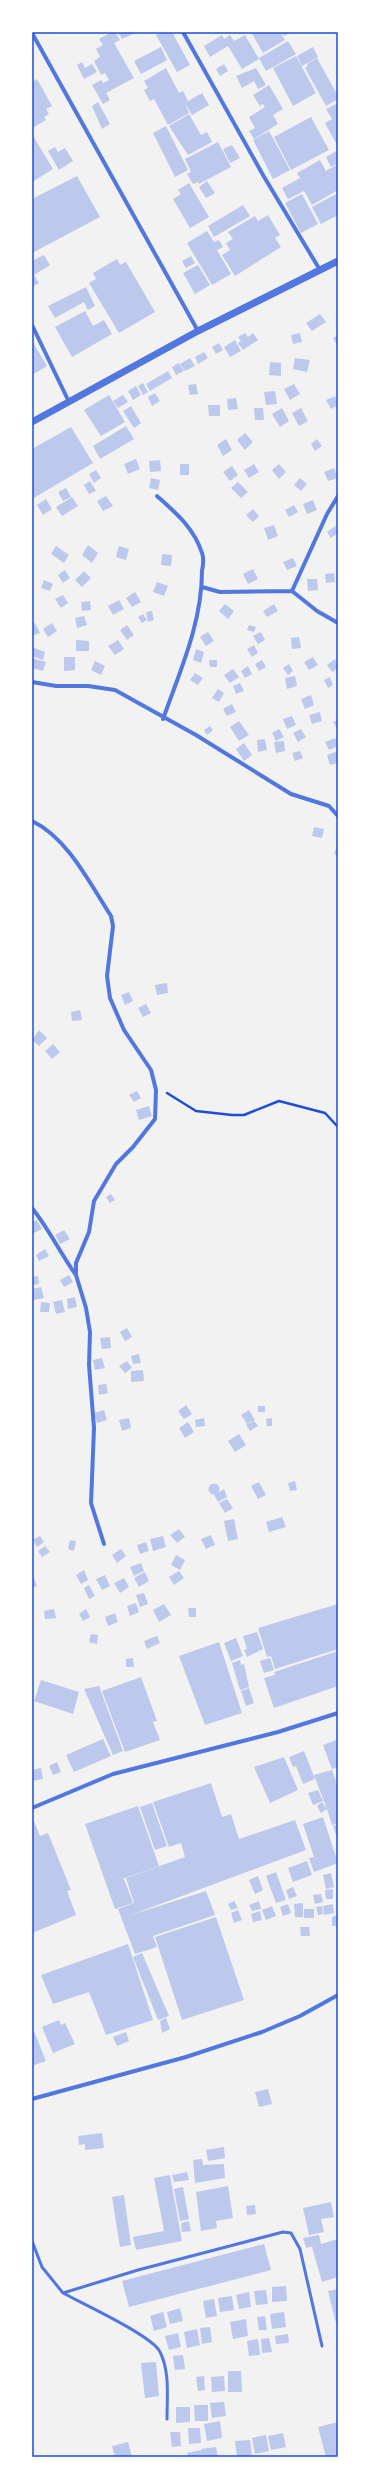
<svg xmlns="http://www.w3.org/2000/svg" width="370" height="2489" font-family="'PT Sans Narrow',sans-serif">
  <style>
    .building { fill: #bdc9ec }
    .lines { fill: none; stroke-linecap: round; stroke-linejoin: round }
    .path { stroke: #1d4ed8; stroke-width: 2.5 }
    .service { stroke: #5277de; stroke-width: 3 }
    .minor { stroke: #5277de; stroke-width: 4 }
    .tertiary { stroke: #5277de; stroke-width: 7 }
    .neatline { fill: none; stroke: #1d4ed8; stroke-width: 1.5 }
  </style>
  <rect width="100%" height="100%" fill="#f2f2f2"/>
  <path class="building" d="M112 32H115L120 40 114 43 134 78 106 93 110 100 103 104 92 85 101 80 103 83 109 80 105 73 101 75 94 61 100 57 96 49 103 45 99 39Z
    M118 32H138L122 39Z
    M162 32H172L190 65 177 72 156 35Z
    M251 32H280L285 40 263 53Z
    M281 32H291L284 36Z
    M222 35 224 39 230 35 234 41 245 35 259 59 242 69 228 46 210 57 204 46Z
    M288 41 296 54 266 71 259 58Z
    M161 47 167 60 141 74 134 61Z
    M313 47 318 57 302 66 297 56Z
    M296 56 316 93 293 106 273 68Z
    M317 58 338 96V99L326 106 305 68 308 66 307 64Z
    M82 62 85 68 92 64 97 72 84 79 77 65Z
    M224 64 228 71 220 76 216 69Z
    M166 68 179 93 183 91 188 101 202 93 209 105 192 115 185 103 189 113 168 125 154 99 150 101 144 90 148 88 144 81Z
    M256 68 266 85 258 89 254 81 242 88 236 76Z
    M37 79 52 106 46 109 49 114 44 117 46 120 32 128V82Z
    M269 85 283 109 273 115 278 124 254 139 249 131 255 128 249 117 265 107 263 104 260 106 253 95Z
    M98 102 110 124 102 129 92 106Z
    M338 103V147L325 123 332 119 326 109Z
    M189 114 201 135 207 132 212 142 188 155 169 126Z
    M311 117 329 150 291 170 274 137Z
    M166 126 188 170 175 177 153 133Z
    M269 131 290 170 273 179 253 140Z
    M32 134 53 169 32 182Z
    M218 142 231 167 199 184 198 182 193 184 187 174 191 172 185 159Z
    M232 145 240 158 230 163 223 149Z
    M55 147 58 152 65 148 73 161 59 170 48 151Z
    M338 150V163L331 167 326 157Z
    M320 160 326 171 338 164V190L312 205 304 191 288 199 282 188 300 178 297 173Z
    M77 176 100 217 32 253V199Z
    M207 181 215 193 206 198 199 187Z
    M189 183 209 217 190 228 173 199 181 194 178 190Z
    M338 193V215L321 224 312 207Z
    M302 194 318 224 301 233 285 203Z
    M243 205 250 216 214 237 208 226Z
    M268 215 280 235 275 238 281 247 235 276 222 255 230 250 226 243 233 239 228 232 255 216 258 221Z
    M207 231 214 242 219 240 223 247 217 250 231 274 212 285 187 243Z
    M44 255 50 265 34 275 39 283 32 287V261Z
    M191 256 195 263 186 268 182 261Z
    M117 259 120 265 126 262 155 312 119 333 89 283 96 279 93 273Z
    M198 265 210 285 195 294 183 273Z
    M86 287 95 306 88 310 84 302 55 318 48 306Z
    M85 311 93 326 104 320 112 334 72 357 55 327Z
    M320 314 326 322 312 331 306 323Z
    M245 333 248 337 253 333 258 340 243 350 238 343 241 341 238 337Z
    M300 333 302 342 293 344 291 335Z
    M338 335V346L333 338Z
    M235 340 241 351 230 357 224 347Z
    M32 341 47 366 32 375Z
    M219 343 223 350 216 354 212 347Z
    M204 352 208 358 198 364 195 357Z
    M190 358 195 366 185 371 180 364Z
    M295 358 310 360 307 372 293 369Z
    M270 362 281 363V376L269 375Z
    M179 363 184 371 176 375 172 367Z
    M168 371 172 378 150 391 146 384Z
    M143 383 148 392 143 395 138 386Z
    M196 384 198 394 190 395 188 385Z
    M294 384 300 394 290 400 284 389Z
    M136 386 141 395 133 400 128 391Z
    M275 391 277 404 266 405 264 392Z
    M155 393 160 401 152 406 148 397Z
    M109 395 125 422 101 436 84 410Z
    M123 395 128 402 118 408 113 401Z
    M335 396 338 405 331 409 326 400Z
    M236 398 238 409 228 410 227 399Z
    M208 405H220V416H209Z
    M131 406 141 423 134 428 123 411Z
    M254 408H263L264 420H255Z
    M282 408 289 421 280 427 272 414Z
    M301 408 308 421 299 426 292 413Z
    M126 426 134 439 100 459 93 446Z
    M71 427 93 463 32 499V449Z
    M245 433 253 442 245 450 237 440Z
    M226 439 232 450 223 456 217 445Z
    M317 439 322 446 315 451 311 444Z
    M136 459 140 469 128 474 124 464Z
    M160 460 161 471 150 472 149 461Z
    M180 464H189V475H180Z
    M254 464 259 472 249 478 244 470Z
    M279 464 286 472 279 479 272 470Z
    M232 466 238 475 230 481 223 472Z
    M334 468 338 478 328 481 324 472Z
    M96 470 101 478 94 483 89 474Z
    M151 478 160 480 158 490 149 488Z
    M300 478 307 484 301 491 294 485Z
    M90 481 96 491 89 494 84 485Z
    M238 482 248 492 241 498 231 488Z
    M66 488 71 497 63 501 58 492Z
    M106 496 113 506 103 511 97 501Z
    M72 497 78 506 62 516 56 507Z
    M46 499 52 509 43 515 37 505Z
    M313 500 317 510 307 514 303 504Z
    M294 505 298 512 289 517 285 510Z
    M253 509 259 516 253 522 246 515Z
    M274 525 278 536 268 540 264 528Z
    M335 526 338 533 331 538 327 532Z
    M88 545 98 553 92 563 82 555Z
    M56 546 69 555 64 563 51 554Z
    M119 546 129 549 126 560 116 557Z
    M162 554 172 555 171 566 161 565Z
    M293 558 297 566 287 570 283 562Z
    M253 569 258 579 248 584 243 574Z
    M65 570 70 578 63 583 58 575Z
    M84 571 91 578 82 587 75 580Z
    M334 573 335 582 326 583 325 574Z
    M307 579H317L318 590 308 591Z
    M44 580 53 584 50 591 41 588Z
    M157 582 168 586 164 596 153 592Z
    M135 592 141 602 132 607 126 598Z
    M63 595 68 603 61 608 55 599Z
    M119 600 124 609 113 615 108 606Z
    M90 601 91 610 82 611 81 602Z
    M225 604 234 611 228 619 219 611Z
    M274 604 278 611 267 617 263 611Z
    M152 611 154 620 148 622 146 612Z
    M143 614 147 620 142 623 138 617Z
    M84 616 87 625 77 628 75 618Z
    M35 623 40 633 32 636V624Z
    M52 623 57 631 48 637 43 629Z
    M127 625 134 635 127 640 120 630Z
    M249 625 256 627 254 632 247 630Z
    M208 632 214 641 206 646 200 637Z
    M261 632 265 640 258 644 253 636Z
    M299 637 301 648 292 649 291 638Z
    M76 640 89 641V651H76Z
    M118 640 124 649 115 655 108 646Z
    M254 645 258 653 252 657 247 649Z
    M32 647 45 652 43 660 32 656Z
    M196 649 204 652 201 663 193 660Z
    M64 657H75V670L64 671Z
    M313 657 318 665 309 670 304 662Z
    M32 658 46 662 43 671 32 668Z
    M335 659 338 668 332 672 327 665Z
    M209 660H217V667H210Z
    M262 660 266 667 259 671 255 664Z
    M95 661 105 666 101 675 91 670Z
    M289 664 293 671 288 675 283 668Z
    M248 666 252 674 245 678 241 671Z
    M233 669 239 677 230 683 224 675Z
    M195 673 203 678 198 685 190 680Z
    M295 676 297 686 287 689 285 678Z
    M330 677 333 685 328 688 324 680Z
    M240 683 244 691 236 694 233 686Z
    M218 689 224 693 219 702 212 698Z
    M311 695 314 705 305 709 301 699Z
    M232 704 236 712 227 716 223 709Z
    M320 712 322 721 312 724 309 715Z
    M292 716 296 725 287 729 283 719Z
    M338 720V730L333 722Z
    M239 721 249 735 239 741 230 727Z
    M210 726 213 730 207 735 204 730Z
    M279 729 284 737 276 741 272 733Z
    M301 729 306 737 298 742 293 733Z
    M335 738 338 746 329 750 325 742Z
    M265 739 267 750 258 752 257 740Z
    M284 741 285 751 276 753 274 742Z
    M244 743 252 755 244 761 236 749Z
    M300 751 303 758 295 761 292 753Z
    M338 751V763L330 765 327 755Z
    M314 827 324 829 322 838 312 836Z
    M338 842V856L334 854Z
    M167 983 168 993 157 995 155 985Z
    M129 992 133 1001 125 1005 121 995Z
    M146 1004 151 1013 143 1017 138 1008Z
    M80 1010 82 1020 72 1021 71 1012Z
    M39 1030 47 1038 39 1046 32 1040Z
    M53 1044 60 1052 52 1059 45 1051Z
    M137 1091 141 1098 134 1102 129 1095Z
    M149 1106 152 1116 139 1120 136 1110Z
    M111 1194 115 1200 110 1203 106 1197Z
    M37 1220 42 1229 32 1234V1223Z
    M64 1230 70 1239 60 1244 55 1235Z
    M45 1249 49 1256 39 1261 36 1255Z
    M69 1275 73 1282 64 1287 60 1280Z
    M38 1276 39 1284 32 1285V1277Z
    M41 1287 44 1298 33 1300 32 1289Z
    M75 1297 77 1307 68 1309 67 1299Z
    M62 1300 65 1312 56 1314 53 1302Z
    M41 1302 50 1303 49 1312H40Z
    M127 1328 132 1337 125 1341 120 1332Z
    M110 1337 111 1348 102 1349 100 1338Z
    M139 1354 141 1363 133 1364 131 1356Z
    M102 1358 105 1368 95 1370 93 1360Z
    M127 1361 132 1368 125 1373 119 1366Z
    M143 1370 144 1381 131 1382V1371Z
    M106 1384 108 1393 99 1395 98 1385Z
    M186 1405 192 1414 184 1419 178 1411Z
    M258 1406H265V1412H258Z
    M104 1410 107 1420 97 1423 94 1413Z
    M249 1410 255 1420 247 1424 241 1415Z
    M129 1418 131 1428 122 1431 119 1420Z
    M204 1418 205 1426 196 1427 195 1420Z
    M272 1418V1426H267L266 1419Z
    M254 1421 258 1426 250 1431 246 1425Z
    M188 1422 194 1432 185 1438 179 1428Z
    M239 1434 246 1445 235 1452 228 1441Z
    M295 1481 297 1490 290 1491 288 1483Z
    M259 1482 266 1495 258 1499 251 1486Z
    M208.5 1489a5.5 5.5 0 1 1 11 0a5.5 5.5 0 1 1-11 0Z
    M224 1489 227 1497 218 1502 214 1495Z
    M227 1499 233 1508 225 1513 219 1503Z
    M282 1517 286 1527 269 1532 266 1522Z
    M234 1519 238 1539 228 1541 224 1521Z
    M179 1529 185 1537 177 1543 170 1535Z
    M211 1535 215 1545 206 1549 201 1539Z
    M40 1536 44 1542 37 1547 33 1540Z
    M163 1536 166 1547 153 1551 150 1539Z
    M70 1540 76 1541 74 1551 68 1549Z
    M146 1542 149 1551 140 1554 137 1545Z
    M45 1546 50 1552 42 1557 38 1551Z
    M121 1549 126 1556 117 1563 112 1555Z
    M176 1555 185 1560 180 1570 171 1565Z
    M141 1563 144 1571 134 1576 130 1567Z
    M84 1570 88 1580 81 1584 76 1575Z
    M179 1571 184 1578 174 1585 169 1577Z
    M145 1572 149 1581 139 1587 134 1578Z
    M33 1575 37 1586 32 1588V1576Z
    M105 1575 110 1586 102 1590 96 1579Z
    M124 1578 129 1587 120 1593 114 1583Z
    M89 1585 95 1596 89 1599 84 1588Z
    M144 1593 148 1604 140 1607 136 1595Z
    M136 1603 139 1612 130 1616 127 1606Z
    M164 1604 171 1615 159 1622 153 1610Z
    M338 1604V1649L275 1669 271 1656 267 1657 258 1628Z
    M188 1608H196V1617H189Z
    M54 1609 56 1618 45 1619 44 1611Z
    M86 1609 90 1617 83 1621 79 1614Z
    M115 1613 118 1622 108 1626 105 1617Z
    M257 1632 263 1649 247 1657 244 1650 247 1649 243 1636Z
    M91 1634 98 1635 97 1644 89 1642Z
    M157 1636 160 1643 147 1649 144 1641Z
    M236 1638 243 1656 231 1661 224 1643Z
    M219 1642 242 1713 205 1725 179 1656Z
    M338 1651V1686L274 1708 264 1678 275 1675 274 1672Z
    M133 1658 134 1667H126V1659Z
    M270 1658 274 1670 264 1673 260 1661Z
    M240 1660 241 1665 244 1664 249 1687 240 1690 232 1663Z
    M141 1677 157 1721 153 1722 160 1740 125 1752 102 1691Z
    M41 1680 79 1692 73 1714 34 1701Z
    M99 1686 123 1751 113 1755 84 1689Z
    M249 1688 254 1703 246 1706 241 1691Z
    M103 1739 111 1756 74 1772 66 1755Z
    M336 1740 338 1767 332 1769 323 1745Z
    M304 1751 315 1779 303 1784 296 1766 293 1767 289 1757Z
    M284 1757 298 1790 270 1803 254 1767Z
    M57 1762 61 1772 53 1775 49 1766Z
    M41 1768 43 1779 33 1781 32 1770Z
    M332 1770 338 1787V1823L332 1825 327 1809 321 1813 317 1806 322 1802 327 1809 314 1775Z
    M211 1783 222 1817 231 1814 239 1839 295 1820 306 1850 128 1916 206 1891 215 1915 153 1936 157 1947 135 1954 118 1909 134 1903 126 1878 185 1857 181 1843 169 1847 165 1836 218 1818 165 1836 153 1802Z
    M318 1790 323 1801 313 1805 308 1793Z
    M152 1803 167 1846 155 1850 140 1807Z
    M138 1806 159 1866 122 1879H124L133 1903 115 1909 85 1824Z
    M32 1816 40 1836 48 1833 71 1890 67 1891 76 1915 32 1933Z
    M323 1817 338 1863 314 1872 309 1858 314 1857 303 1824Z
    M338 1824V1841L333 1826Z
    M307 1861 312 1875 293 1882 288 1868Z
    M276 1872 286 1900 276 1903 266 1876Z
    M331 1873 334 1887 326 1889 323 1875Z
    M258 1876 263 1890 255 1894 249 1880Z
    M293 1887 297 1896 289 1899 286 1890Z
    M333 1889V1899H326L325 1890Z
    M321 1894 323 1902 315 1904 313 1895Z
    M234 1901 238 1908 231 1910 228 1904Z
    M259 1901 261 1909 252 1911 249 1905Z
    M303 1903V1917H295L294 1904Z
    M288 1904 291 1913 283 1916 280 1907Z
    M333 1904 334 1913 324 1915 323 1906Z
    M272 1906 276 1916 266 1920 262 1910Z
    M322 1906 323 1914 318 1915 316 1907Z
    M304 1909H314V1918H304Z
    M238 1910 242 1920 234 1923 231 1913Z
    M260 1911 262 1920 253 1922 251 1914Z
    M338 1915V1926H332V1917Z
    M216 1917 244 2000 182 2020 155 1937Z
    M300 1927H309L310 1936H301Z
    M128 1944 153 2020 106 2035 89 1992 53 2004 41 1975Z
    M142 1953 169 2016 158 2020 133 1957Z
    M166 2018 170 2029 162 2033 160 2021Z
    M59 2020 61 2025 65 2023 75 2044 53 2053 42 2027Z
    M32 2026 46 2061 32 2066Z
    M126 2032 129 2041 117 2046 113 2037Z
    M268 2089 272 2104 259 2107 255 2092Z
    M102 2133 104 2148 85 2150V2144L79 2145 78 2136Z
    M224 2147 225 2158 208 2161 206 2150Z
    M202 2159 203 2165 224 2164 225 2178 195 2183 193 2160Z
    M187 2172 189 2180 174 2182 172 2175Z
    M170 2175 182 2241 136 2250 133 2237 164 2231 154 2178Z
    M228 2186 233 2218 216 2221 217 2228 201 2231 196 2192Z
    M183 2187 189 2219 180 2221 174 2189Z
    M124 2195 131 2245 120 2247 112 2197Z
    M331 2202 334 2217 321 2219 324 2232 309 2235 303 2208Z
    M255 2205 256 2214 247 2215 246 2206Z
    M189 2221 191 2231 182 2232 181 2223Z
    M319 2235 321 2244 338 2239V2277L322 2282 312 2247 318 2245 306 2248 303 2238Z
    M264 2244 271 2270 129 2307 122 2281Z
    M286 2286 287 2301 272 2302V2287Z
    M338 2289V2322L336 2323 328 2291Z
    M266 2290 268 2304 256 2305 254 2291Z
    M249 2292 251 2307 239 2309 236 2295Z
    M232 2296 234 2310 220 2312 218 2298Z
    M214 2299 217 2316 206 2318 203 2301Z
    M180 2308 183 2321 170 2324 167 2312Z
    M163 2312 167 2327 154 2331 150 2316Z
    M284 2312 286 2327 272 2329 270 2314Z
    M265 2316 267 2330H259L257 2317Z
    M246 2319 248 2336 233 2339 230 2322Z
    M210 2327 212 2342 202 2344 200 2328Z
    M197 2329 200 2345 187 2348 184 2332Z
    M178 2333 181 2347 169 2350 165 2336Z
    M288 2334 289 2343 276 2344 275 2336Z
    M269 2338 272 2352 262 2353 261 2339Z
    M258 2339 260 2355 249 2356 247 2341Z
    M183 2355 185 2369 175 2370 173 2356Z
    M156 2362 159 2396 145 2398 141 2363Z
    M228 2371H241L242 2392H228Z
    M204 2376 205 2390 198 2391 196 2377Z
    M224 2376 225 2391 212 2392 211 2377Z
    M224 2402 226 2416 212 2418 210 2403Z
    M194 2405H208V2421H195Z
    M176 2407H190V2422L176 2423Z
    M220 2421 222 2438 207 2441 204 2424Z
    M338 2422V2455L326 2457 318 2427Z
    M188 2428H200L201 2443 189 2444Z
    M170 2432H180L181 2446 172 2447Z
    M283 2433 286 2447 271 2450 268 2436Z
    M266 2435 269 2451 255 2454 252 2438Z
    M250 2440 252 2455 237 2457 235 2441Z
    M128 2442 132 2457H115L112 2446Z
    M216 2447 218 2457H202L201 2449Z
    M201 2450 202 2457H188L187 2453Z"/>
  <g class="lines">
    <path class="path" d="M167 1093 196 1111 232 1115H244L279 1101 325 1113 338 1127"/>
    <path class="service" d="M32 2241 42 2267 63 2293 138 2270 283 2232 291 2233 300 2249 322 2346
      M63 2293C81 2303 153 2336 160 2352 170 2371 167 2398 167 2419"/>
    <path class="minor" d="M183 32 263 175 320 270
      M32 33 198 331
      M32 325 69 402
      M157 496C176 513 194 528 202 553 204 558 203 566 202 571 202 623 180 671 163 719
      M202 587 220 592 292 591 317 611 338 623
      M292 591 327 514 338 496
      M32 682 56 686H88L115 690 196 735 291 794 329 806 338 816
      M32 821C68 838 90 884 111 916L113 926 107 976 110 998 124 1030 151 1070 156 1090 155 1119 133 1147 116 1164 94 1201 89 1232 76 1263V1275L86 1308 90 1332 89 1365 94 1428 91 1503 104 1544
      M32 1208C49 1229 60 1253 76 1275
      M32 1808 113 1774 278 1732 338 1713
      M32 2099 186 2057 262 2032 300 2016 338 1995"/>
    <path class="tertiary" d="M32 422 198 331 338 261"/>
  </g>
  <rect width="370" height="2489" fill="none" stroke="#ffffff" stroke-width="66"/>
  <rect x="33" y="33" width="304" height="2423" class="neatline"/>
</svg>
